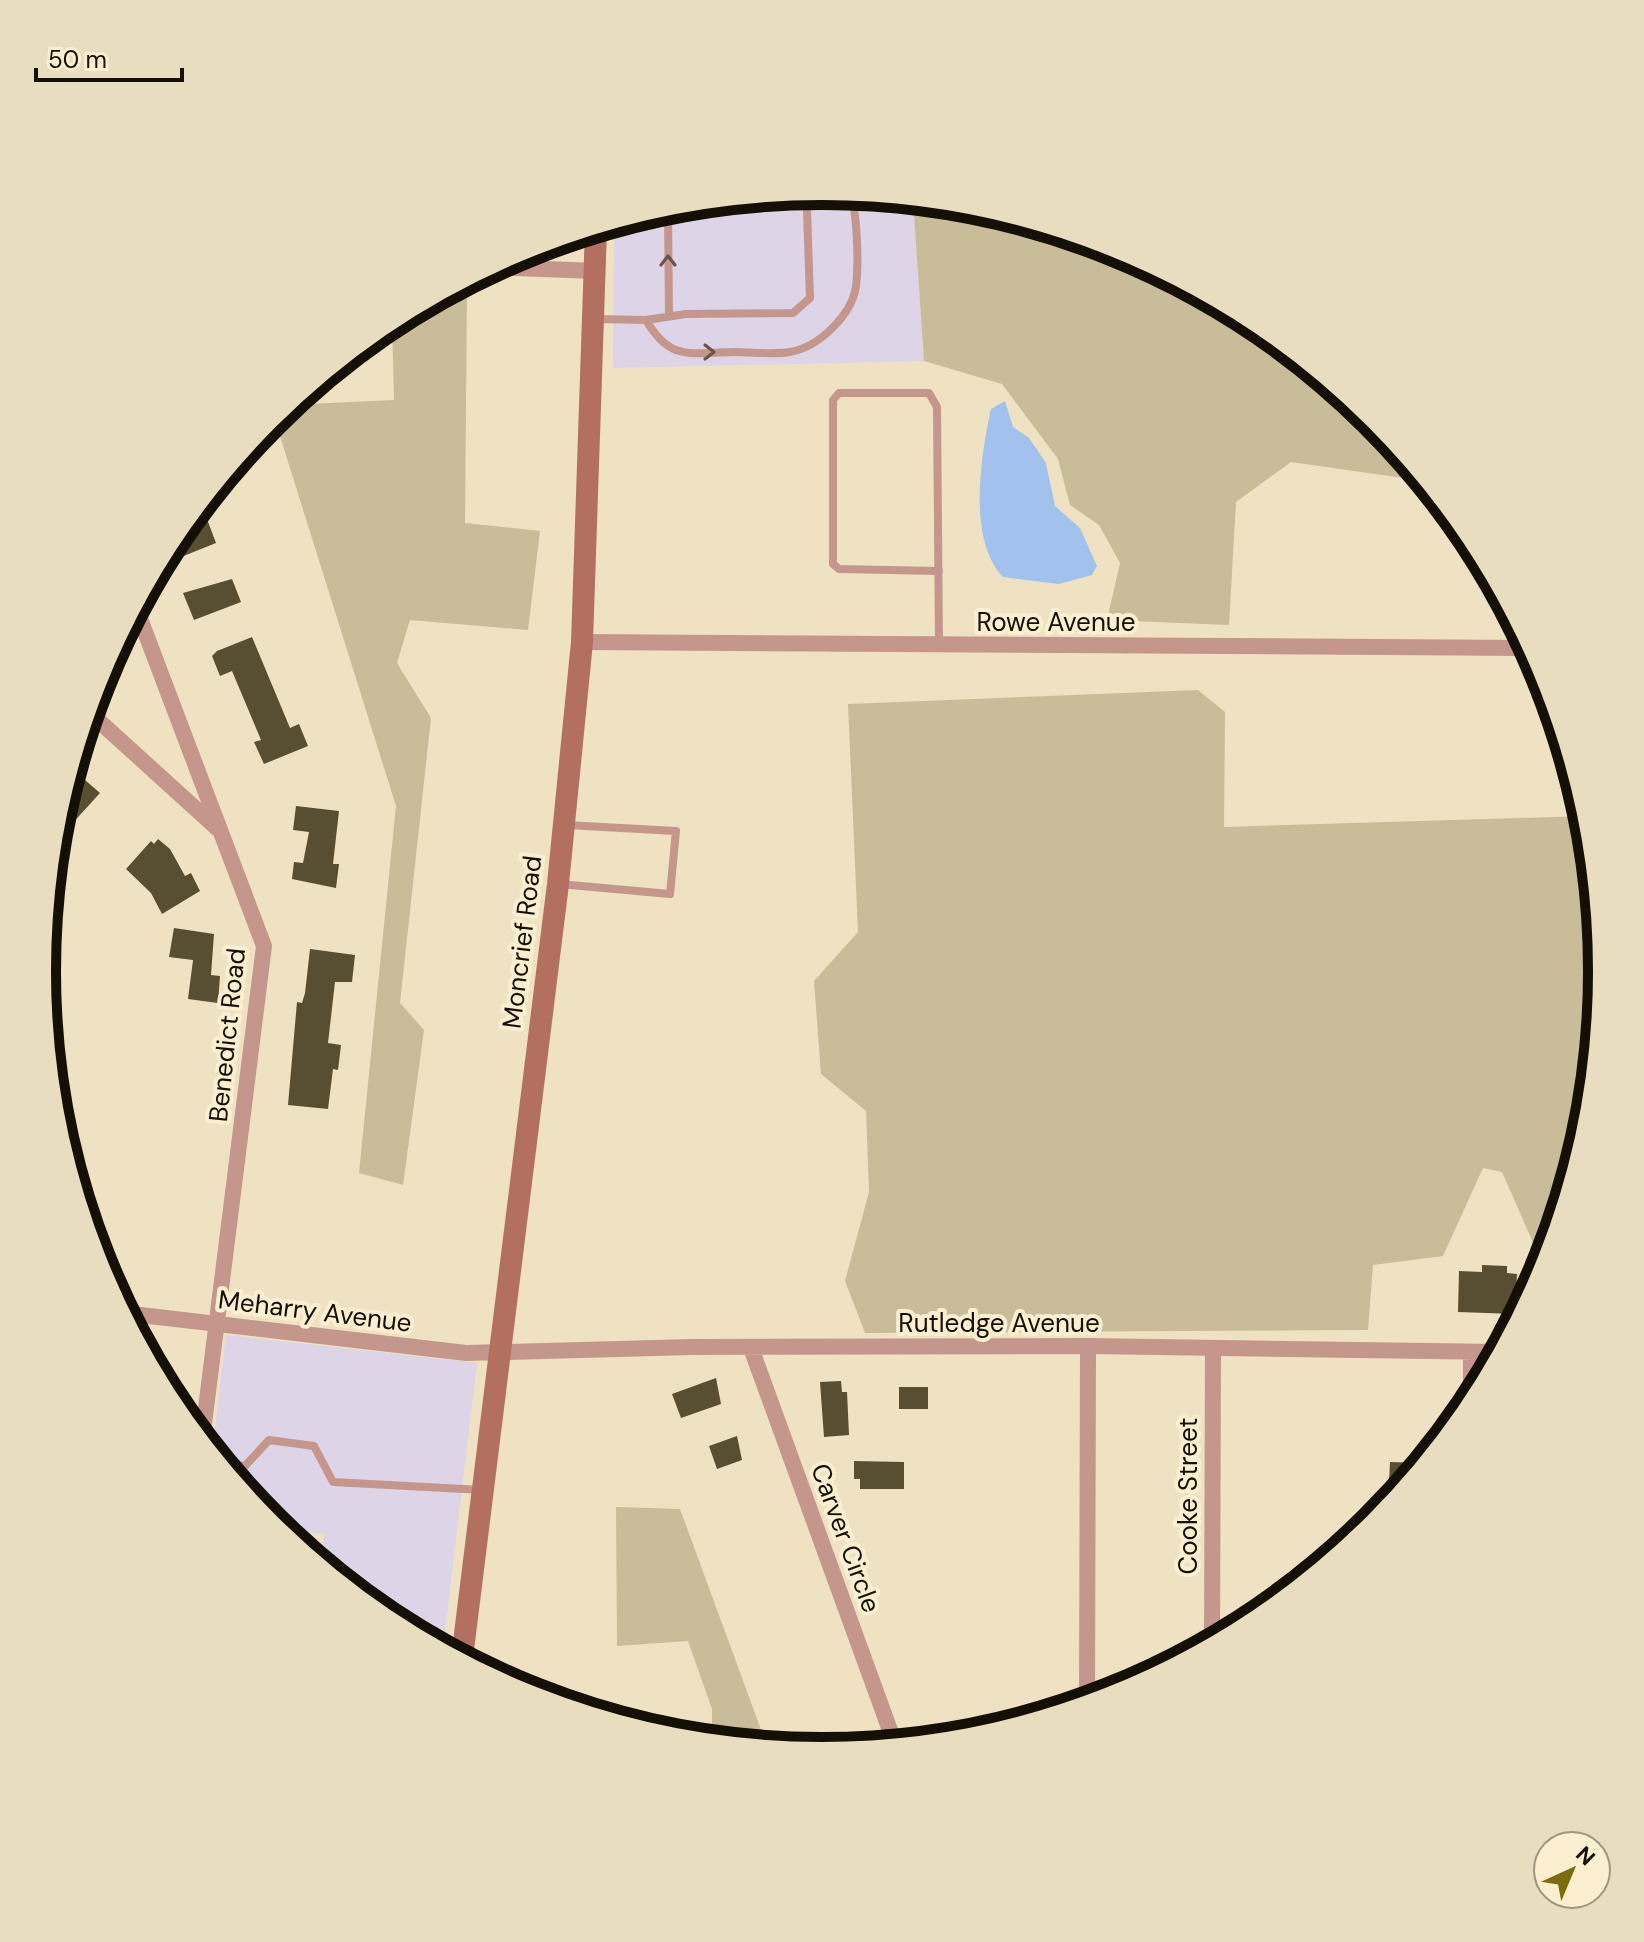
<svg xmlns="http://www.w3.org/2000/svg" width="1644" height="1942" font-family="'DM Sans',sans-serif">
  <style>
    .commercial { fill: #ded4e8 }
    .green { fill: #c9bc98 }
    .water { fill: #a1c2ec }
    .building { fill: #584e32 }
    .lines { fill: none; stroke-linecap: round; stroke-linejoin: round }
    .lane { stroke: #c5968c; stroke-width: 8 }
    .street { stroke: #c5968c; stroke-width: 16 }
    .secondary { stroke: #b37061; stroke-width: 22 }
    .oneway { stroke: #6c5349 }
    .labels { text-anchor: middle; stroke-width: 8; stroke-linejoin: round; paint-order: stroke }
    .street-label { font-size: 26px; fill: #141006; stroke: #fbefcf }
    .rim { fill: none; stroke: #141006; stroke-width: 10 }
  </style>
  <rect width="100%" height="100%" fill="#eee2c2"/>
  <path class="commercial" d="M822 191 913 200 924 361 613 368 614 223 670 206Z
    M226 1335 477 1363 443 1649 388 1619 321 1564 324 1534 278 1529 270 1522 212 1451Z"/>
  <path class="green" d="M913 200C1083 216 1251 300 1373 419 1392 437 1407 461 1424 481L1291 462 1236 502 1229 625 1107 620 1120 563 1099 525 1070 505 1058 459 1002 384 924 361Z
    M453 288H467L465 523 540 531 528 630 410 620 397 663 431 718 400 1003 424 1030 403 1185 359 1173 396 806 274 417 287 405 394 400 392 321Z
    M1198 690 1225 712 1224 827 1586 816 1602 971 1587 1124 1547 1255 1539 1256 1502 1172 1483 1168 1443 1256 1373 1265 1368 1330 865 1333 845 1281 869 1192 866 1111 821 1074 814 981 858 932 848 704Z
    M616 1507 680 1509 767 1746 712 1740V1709L688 1641 617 1646Z"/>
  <path class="water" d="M1005 401 1013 427 1029 438 1046 463 1055 506 1080 528 1097 566 1092 575 1059 584 1003 577C967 539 981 455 991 409Z"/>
  <path class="building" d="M207 519 216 543 171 561 167 551 179 530Z
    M232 579 241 602 194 620 183 593Z
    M252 637 290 728 299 724 308 746 264 764 254 742 261 740 232 671 220 676 212 656 217 651Z
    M85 780 100 793 69 827 58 817 60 807Z
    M296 806 339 811 333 864H339L336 888 292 879 294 862 303 863 309 832 293 830Z
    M158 839 170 849 185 876 191 873 200 891 162 914 151 893 126 869 151 841 154 844Z
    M174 928 214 934 211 975 220 976 218 1003 188 999 193 960 169 957Z
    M310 949 355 955 352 982H335L328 1043 341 1045 338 1070 333 1069 328 1109 288 1105 297 1002 302 1003 305 993Z
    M1482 1265 1507 1266V1273L1517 1274 1515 1314 1458 1312 1459 1271 1482 1272Z
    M716 1378 721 1404 681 1418 672 1394Z
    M841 1381 842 1392H847L849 1435 824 1437 820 1382Z
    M899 1387H928V1409H899Z
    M737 1436 742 1460 717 1469 709 1446Z
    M854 1461 904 1462V1489H860V1479H854Z
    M1390 1462 1422 1463 1388 1504Z"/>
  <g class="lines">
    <path class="lane" d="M668 207 669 316
      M595 319 646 320 686 314 793 313 810 298 807 210
      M646 320C671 363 691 352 735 352 753 352 773 355 790 352 819 347 852 315 856 286 859 263 857 215 851 194
      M939 571 839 569 833 564V400L839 393H929L937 407C938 486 939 565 939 645
      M559 884 670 894 676 831 566 825
      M221 1463 245 1466 269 1440 314 1446 333 1482 482 1490"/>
    <path class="street" d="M492 267 595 271
      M136 608 264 946 202 1440
      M582 642 1529 648
      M89 712 218 829
      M124 1313 466 1353 692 1347 1088 1346 1498 1352
      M751 1348 895 1744
      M1471 1404V1352
      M1212 1643 1213 1349
      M1087 1702 1088 1346"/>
    <path class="secondary" d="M462 1658 558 884 582 642 596 229"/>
  </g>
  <defs><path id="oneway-chevron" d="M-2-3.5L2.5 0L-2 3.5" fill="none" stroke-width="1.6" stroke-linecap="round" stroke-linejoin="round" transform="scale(2)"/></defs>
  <g class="oneway">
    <use href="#oneway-chevron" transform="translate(668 261) rotate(-90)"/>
    <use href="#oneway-chevron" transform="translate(709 352)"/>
  </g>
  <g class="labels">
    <g class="street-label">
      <text x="1056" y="631">Rowe Avenue</text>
      <text transform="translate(522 942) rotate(-83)" y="9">Moncrief Road</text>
      <text transform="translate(227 1035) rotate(-84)" y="9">Benedict Road</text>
      <text transform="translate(315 1311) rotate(7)" y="9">Meharry Avenue</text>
      <text x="999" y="1332">Rutledge Avenue</text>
      <text transform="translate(1188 1496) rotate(-90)" y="9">Cooke Street</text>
      <text transform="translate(846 1538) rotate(70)" y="9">Carver Circle</text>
    </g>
  </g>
  <path d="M0 0H1644V1942H0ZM56 971a766 766 0 1 1 1532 0a766 766 0 1 1-1532 0Z" fill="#e9ddbf" fill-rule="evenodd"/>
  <path class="rim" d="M56 971a766 766 0 1 1 1532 0a766 766 0 1 1-1532 0Z"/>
  <g transform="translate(1572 1870) rotate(44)"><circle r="38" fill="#fbefcf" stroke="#9f967f" stroke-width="2"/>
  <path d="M0-6L14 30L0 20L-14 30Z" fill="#7b6d09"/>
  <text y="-12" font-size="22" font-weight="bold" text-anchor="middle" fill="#141006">N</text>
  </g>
  <path d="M36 68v12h146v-12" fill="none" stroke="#141006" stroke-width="4"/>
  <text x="48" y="68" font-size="24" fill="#141006" stroke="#fbefcf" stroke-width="6" paint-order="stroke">50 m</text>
</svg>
